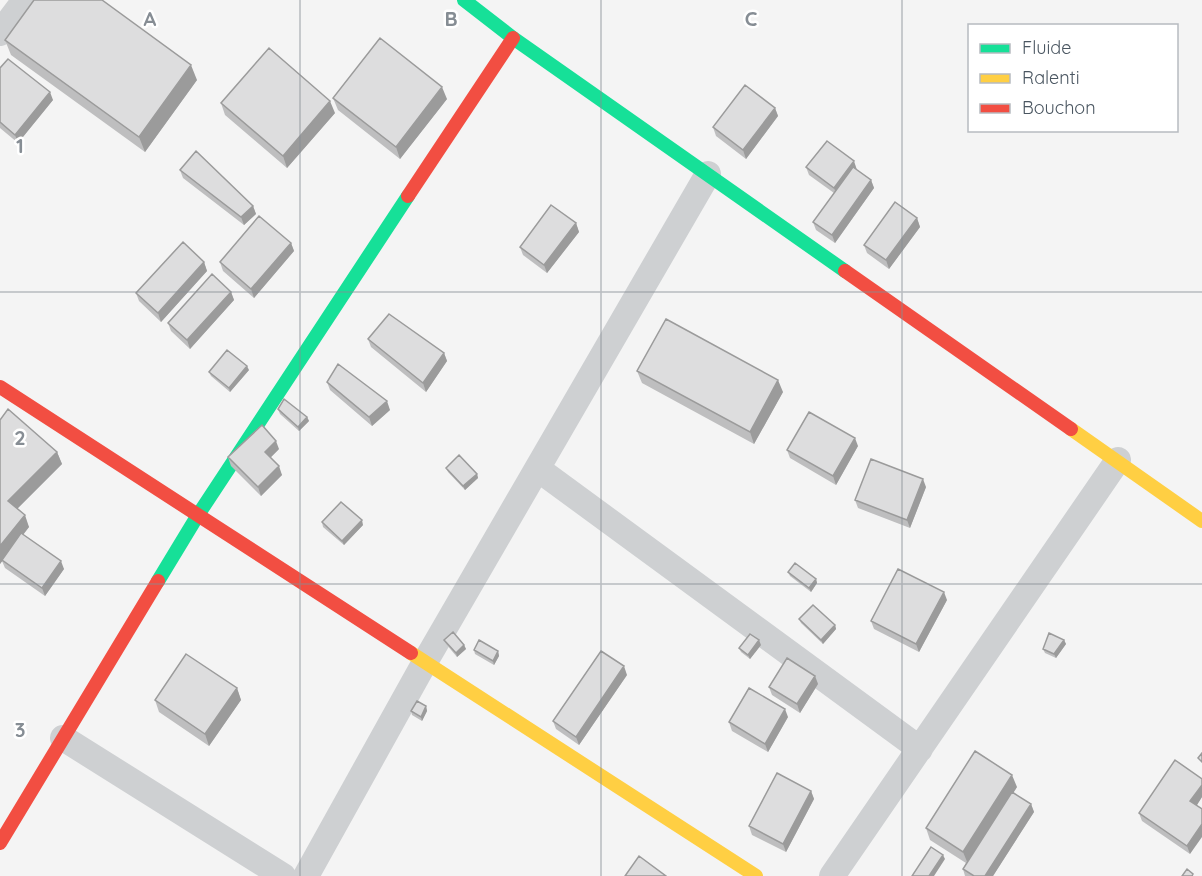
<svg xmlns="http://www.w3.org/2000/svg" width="1202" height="876" font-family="Quicksand,sans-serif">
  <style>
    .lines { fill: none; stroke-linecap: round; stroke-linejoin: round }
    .street { stroke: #ced0d2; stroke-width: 26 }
    .fast { stroke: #16e098; stroke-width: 14 }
    .slow { stroke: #ffcf43; stroke-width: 14 }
    .jam { stroke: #f24e42; stroke-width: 14 }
    .wall { fill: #bebebf }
    .shaded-wall { fill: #9b9b9b }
    .building { fill: #ddddde; stroke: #9b9b9b; stroke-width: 1.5 }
    .grid { fill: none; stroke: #868d94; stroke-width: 1.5; stroke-opacity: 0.55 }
    .grid-label { font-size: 20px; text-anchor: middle; font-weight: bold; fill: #868d94; stroke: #fff; stroke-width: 5; stroke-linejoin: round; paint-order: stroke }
  </style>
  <rect width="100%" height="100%" fill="#f4f4f4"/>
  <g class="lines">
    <path class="street" d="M0 33 25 0
      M538 469 920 749
      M63 738 283 876
      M306 876 425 662 708 174
      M832 876 1118 460"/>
    <path class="fast" d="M464 0 513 38 845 271
      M158 581 198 515 408 196"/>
    <path class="slow" d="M1071 429 1202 521
      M411 653 756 876"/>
    <path class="jam" d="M408 196 513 38
      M845 271 1071 429
      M0 387 411 653
      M0 843 158 581"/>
  </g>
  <path class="wall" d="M5 40 197 80 145 152 11 55Z
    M0 68 53 100 18 143 0 128Z
    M333 98 447 99 400 159 338 110Z
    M221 103 335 113 287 168 225 115Z
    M775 108 778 116 746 159 716 136 713 127Z
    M806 167 857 170 871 180 874 188 835 243 816 230 813 222 834 193 809 175Z
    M180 170 253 206 256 214 244 225 183 178Z
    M917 218 920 227 889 269 867 253 864 245Z
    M576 223 579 232 547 273 523 255 520 247Z
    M291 243 294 251 254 298 223 271 220 262Z
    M204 262 207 271 161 322 139 301 136 293Z
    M231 292 234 300 190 349 171 331 168 323Z
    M368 339 444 353 447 361 426 392 371 347Z
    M249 370 230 392 211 376 209 372Z
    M637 371 783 392 754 444 642 383Z
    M327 382 390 410 372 426 330 390Z
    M278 409 307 417 309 421 299 431 280 414Z
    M0 420 57 452 62 464 17 509 29 527 23 535 64 569 45 596 5 568 2 561 0 564Z
    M858 446 836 485 790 458 787 450Z
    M279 449 270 458 282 475 261 496 231 466 228 457Z
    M446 468 477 474 478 478 465 490 448 472Z
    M926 487 910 528 858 508 855 500Z
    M322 522 363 525 344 545 323 527Z
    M788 572 816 579 817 583 811 592 790 576Z
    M947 600 919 652 874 629 871 621Z
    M799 619 835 625 836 629 823 644 801 623Z
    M444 640 464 645 466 649 457 657 446 644Z
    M1064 640 1066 644 1056 658 1045 653 1043 649Z
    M761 645 750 659 741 652 739 648Z
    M474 650 498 651 499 656 494 665 475 654Z
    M627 675 579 745 556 729 553 721Z
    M815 676 818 684 800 713 772 695 769 687Z
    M237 688 241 700 209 746 159 712 155 700Z
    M426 706 427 711 422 721 412 715 411 711Z
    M788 717 768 752 732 731 729 722Z
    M1017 787 1013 793 1031 804 1034 812 993 876H965L963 869 966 863 930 840 926 828Z
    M811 791 814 799 786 852 752 835 749 826Z
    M1202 797 1196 805 1190 854 1142 821 1139 813Z"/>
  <path class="shaded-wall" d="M191 65 197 80 145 152 139 137Z
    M442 87 447 99 400 159 396 147Z
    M50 92 53 100 18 143 15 135Z
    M330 101 335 113 287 168 283 156Z
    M775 108 778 116 746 159 743 150Z
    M854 161 857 170 837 196 834 188Z
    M871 180 874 188 835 243 832 235Z
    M253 206 256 214 244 225 241 217Z
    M917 218 920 227 889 269 886 260Z
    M576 223 579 232 547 273 544 265Z
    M291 243 294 251 254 298 251 289Z
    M204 262 207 271 161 322 158 313Z
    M231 292 234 300 190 349 187 340Z
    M444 353 447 361 426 392 423 383Z
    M247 366 249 370 230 392 229 388Z
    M778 380 783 392 754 444 750 432Z
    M387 401 390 410 372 426 369 417Z
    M307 417 309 421 299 431 298 427Z
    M855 438 858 446 836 485 833 476Z
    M276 441 279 449 268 460 265 452Z
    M57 452 62 464 13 513 8 501Z
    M279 466 282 475 261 496 258 487Z
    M477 474 478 478 465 490 463 486Z
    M923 479 926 487 910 528 907 520Z
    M25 515 29 527 0 564V546Z
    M362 520 363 525 344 545 342 541Z
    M61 561 64 569 45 596 42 588Z
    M816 579 817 583 811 592 809 588Z
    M944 592 947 600 919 652 916 644Z
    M835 625 836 629 823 644 821 640Z
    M759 640 761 645 750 659 748 655Z
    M1064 640 1066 644 1056 658 1054 654Z
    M464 645 466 649 457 657 456 653Z
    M498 651 499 656 494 665 493 661Z
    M624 666 627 675 579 745 576 737Z
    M815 676 818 684 800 713 797 704Z
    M237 688 241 700 209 746 205 734Z
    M426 706 427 711 422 721 421 717Z
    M785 709 788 717 768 752 765 744Z
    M1012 775 1017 787 968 864 963 852Z
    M1202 785V797L1194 810 1190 801Z
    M811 791 814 799 786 852 783 844Z
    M1031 804 1034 812 993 876H985Z
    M1202 824V837L1190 854 1187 846Z
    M943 855 945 859 934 876H929Z"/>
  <path class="building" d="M34 0H102L191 65 139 137 5 40Z
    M380 38 442 87 396 147 333 98Z
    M269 48 330 101 283 156 221 103Z
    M8 59 50 92 15 135 0 122V68Z
    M745 85 775 108 743 150 713 127Z
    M827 141 854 161 834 188 806 167Z
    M196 151 253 206 241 217 180 170Z
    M853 167 871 180 832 235 813 222Z
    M895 202 917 218 886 260 864 245Z
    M551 205 576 223 544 265 520 247Z
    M259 216 291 243 251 289 220 262Z
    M183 242 204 262 158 313 136 293Z
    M212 274 231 292 187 340 168 323Z
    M389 314 444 353 423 383 368 339Z
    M666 319 778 380 750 432 637 371Z
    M227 350 247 366 229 388 209 372Z
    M338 364 387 401 369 417 327 382Z
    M284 399 307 417 298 427 278 409Z
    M8 409 57 452 8 501 25 515 0 546V420Z
    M809 412 855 438 833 476 787 450Z
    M262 425 276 441 265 452 279 466 258 487 228 457Z
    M459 455 477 474 463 486 446 468Z
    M871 459 923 479 907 520 855 500Z
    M341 502 362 520 342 541 322 522Z
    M21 533 61 561 42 588 2 560Z
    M795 563 816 579 809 588 788 572Z
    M898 569 944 592 916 644 871 621Z
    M813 605 835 625 821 640 799 619Z
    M453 632 464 645 456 653 444 640Z
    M1049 633 1064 640 1054 654 1043 649Z
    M750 634 759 640 748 655 739 648Z
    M479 640 498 651 493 661 474 650Z
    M601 651 624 666 576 737 553 721Z
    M186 654 237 688 205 734 155 700Z
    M787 658 815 676 797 704 769 687Z
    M749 688 785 709 765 744 729 722Z
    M417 701 426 706 421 717 411 711Z
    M975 751 1012 775 963 852 926 828Z
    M1202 753V762L1198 758Z
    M1175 760 1202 779V785L1190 801 1202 809V824L1187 846 1139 813Z
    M777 773 811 791 783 844 749 826Z
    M1012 792 1031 804 985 876H974L963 869Z
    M931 847 943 855 929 876H912Z
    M639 856 666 876H625Z
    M1187 869 1193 874 1192 876H1182Z"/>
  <path class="grid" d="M300 0V876M601 0V876M902 0V876M0 292H1202M0 584H1202"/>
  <g class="grid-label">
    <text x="150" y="26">A</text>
    <text x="451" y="26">B</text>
    <text x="751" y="26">C</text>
    <text x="20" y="153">1</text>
    <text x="20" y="445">2</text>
    <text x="20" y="737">3</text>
  </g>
  <rect x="968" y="24" width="210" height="108" fill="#ffffff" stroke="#b7bbc0" stroke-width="1.5"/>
  <rect x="980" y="44" width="30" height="9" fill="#16e098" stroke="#b7bbc0" stroke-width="1.5"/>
  <text x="1022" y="54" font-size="18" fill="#4a5661">Fluide</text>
  <rect x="980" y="74" width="30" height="9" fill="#ffcf43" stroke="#b7bbc0" stroke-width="1.5"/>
  <text x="1022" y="84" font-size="18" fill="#4a5661">Ralenti</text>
  <rect x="980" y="104" width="30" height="9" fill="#f24e42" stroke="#b7bbc0" stroke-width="1.5"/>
  <text x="1022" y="114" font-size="18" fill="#4a5661">Bouchon</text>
</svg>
